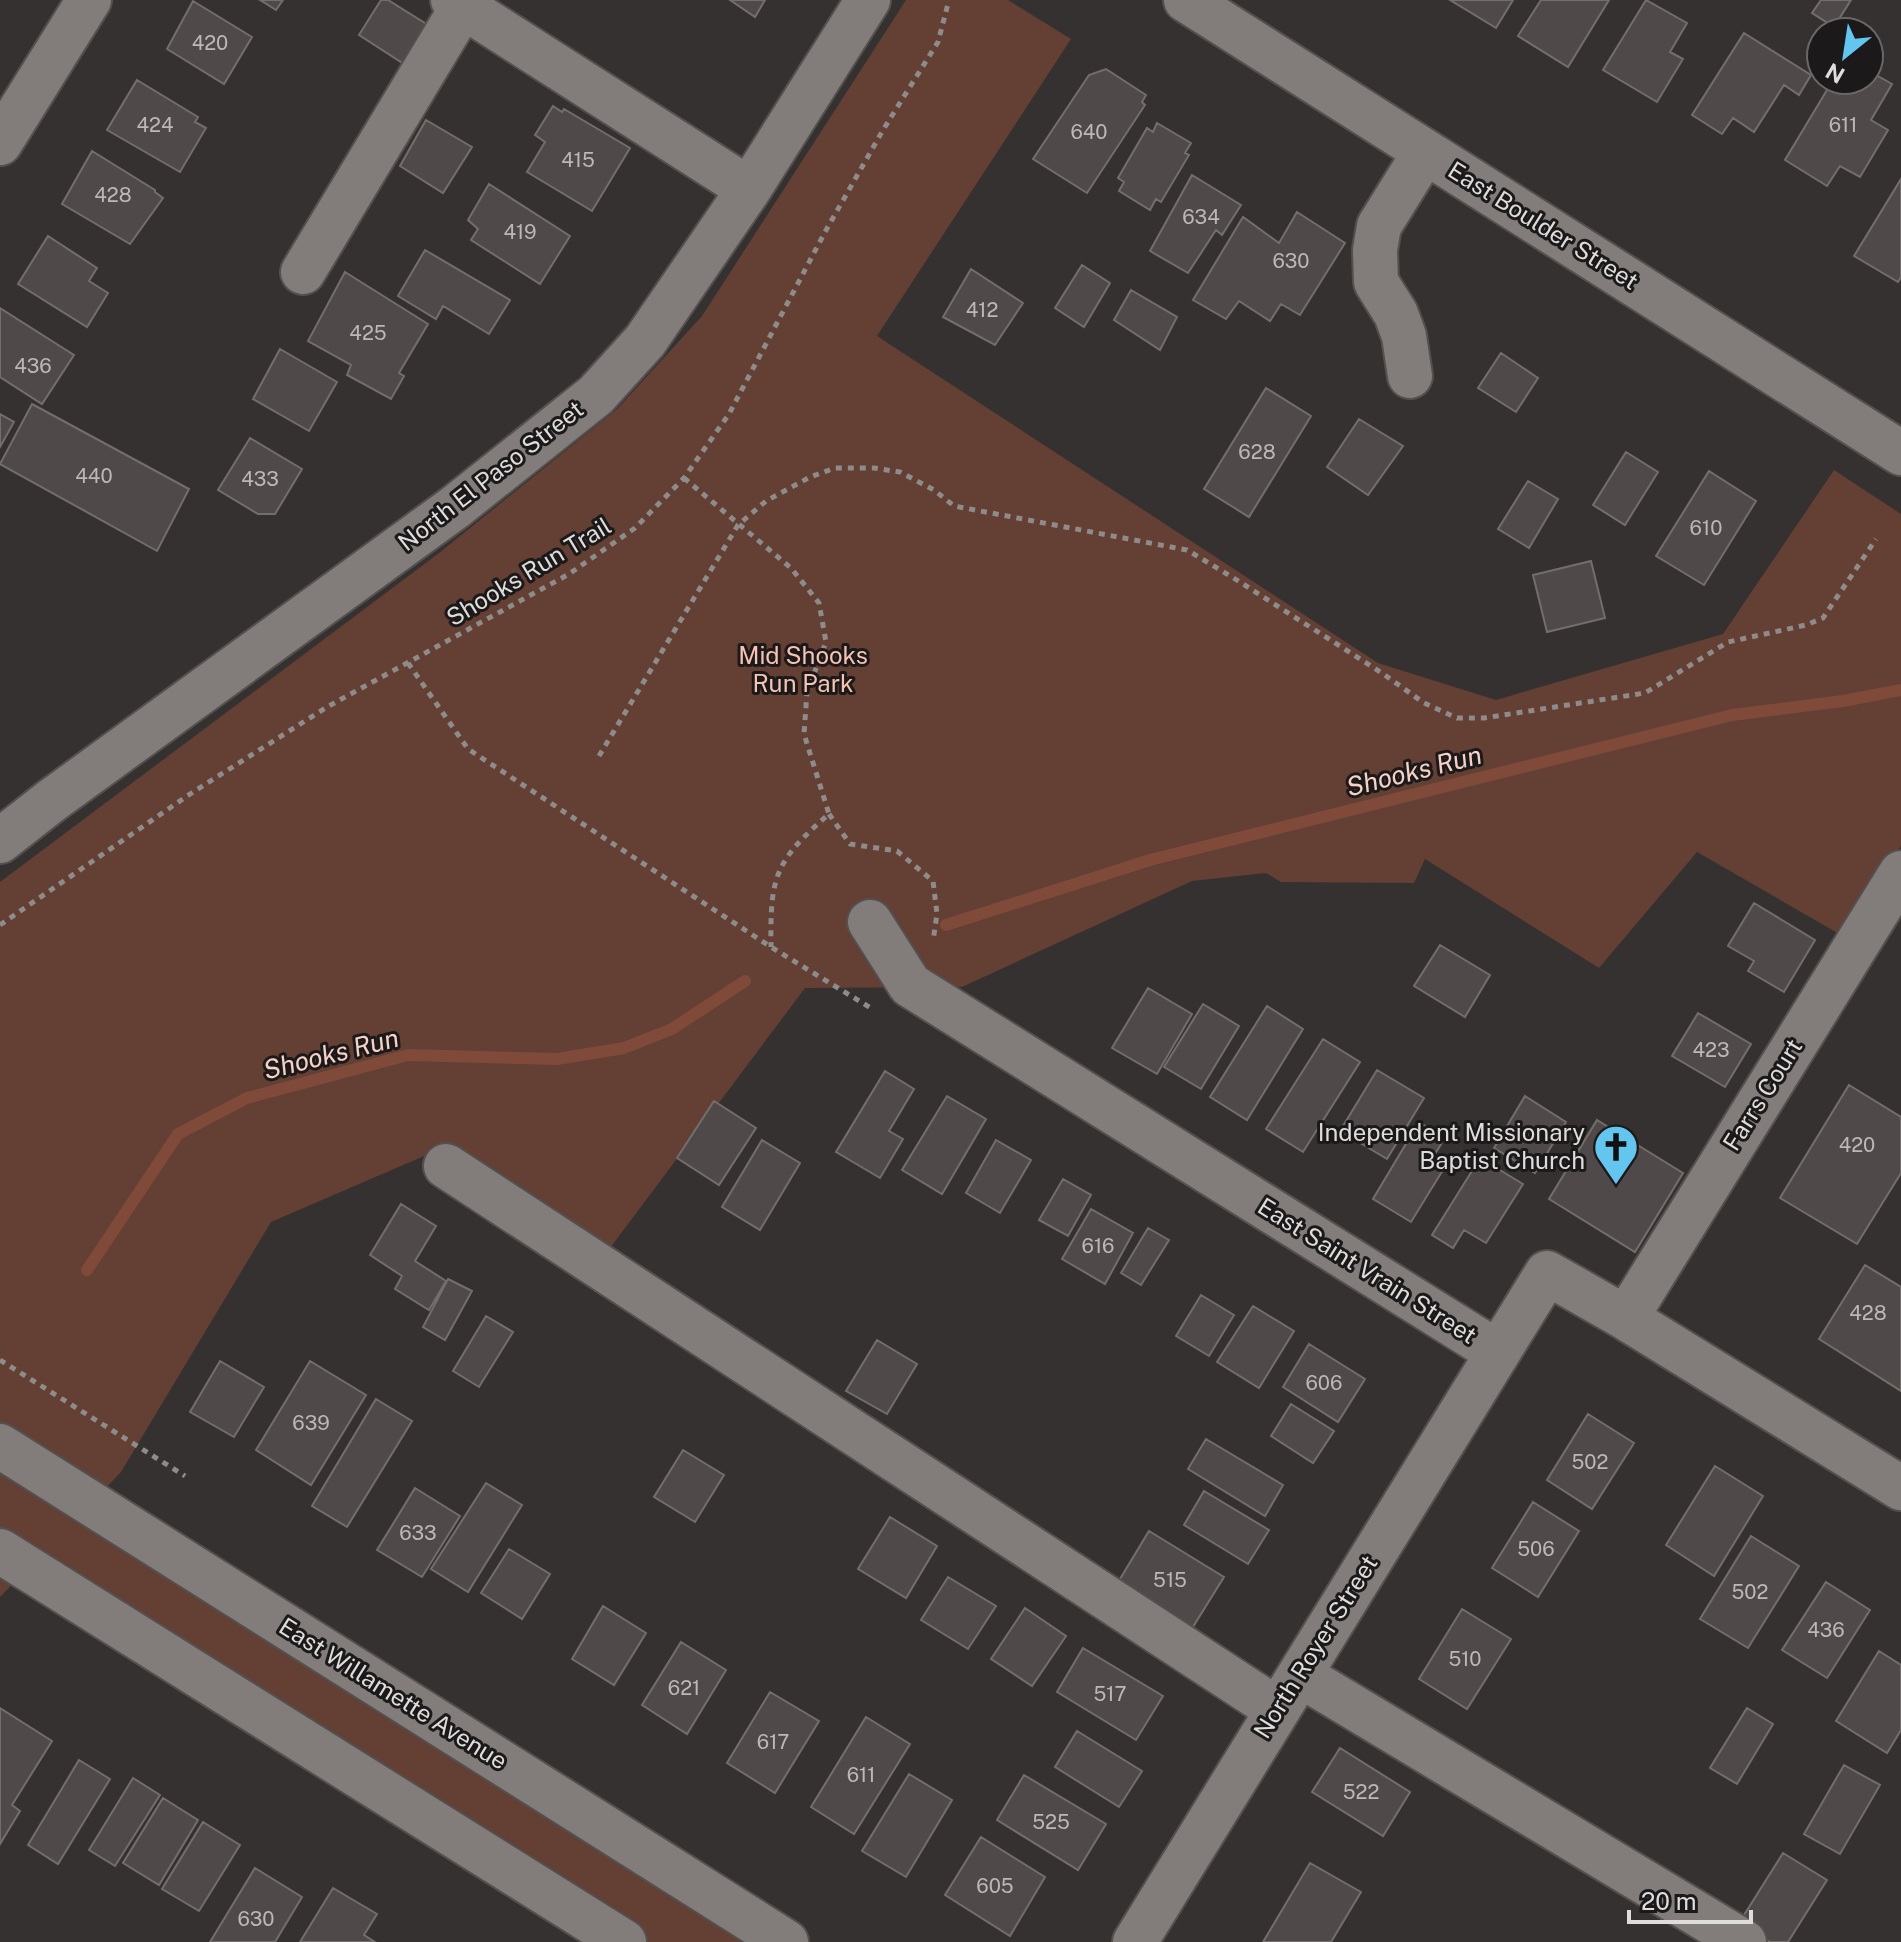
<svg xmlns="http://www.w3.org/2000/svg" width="1901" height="1942" font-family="'Public Sans',sans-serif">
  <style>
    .green { fill: #633f34 }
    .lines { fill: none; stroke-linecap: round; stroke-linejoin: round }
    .stream { stroke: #7f4a3a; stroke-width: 12 }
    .building { fill: #4f4a49; stroke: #736e6c; stroke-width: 2 }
    .minor-casing { stroke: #53504f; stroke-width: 48 }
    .path { stroke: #8f8b8b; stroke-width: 5; stroke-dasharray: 6 6; stroke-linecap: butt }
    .minor { stroke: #827d7b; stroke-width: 44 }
    .labels { text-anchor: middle; stroke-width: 6; stroke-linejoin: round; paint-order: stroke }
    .number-label { font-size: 20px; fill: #bbb8b7 }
    .street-label { font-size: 24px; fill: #dfdcdc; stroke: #1b1919 }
    .park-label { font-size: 24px; fill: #f7c2b2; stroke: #1b1919 }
    .poi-label { font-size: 24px; fill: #dfdcdc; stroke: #1b1919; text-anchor: end }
    .water-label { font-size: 26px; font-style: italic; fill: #f5d1c6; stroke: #1b1919 }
  </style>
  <rect width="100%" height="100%" fill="#353130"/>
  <path class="green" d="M906 0H1008L1071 39 877 336 1378 663 1496 700 1723 634 1834 470 1901 514V846L1841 935 1697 852 1599 968 1425 859 1414 883 1281 882 1266 873 1192 881 962 987 805 988 604 1256 438 1150 271 1222 121 1472 81 1514 764 1942H647L39 1557 0 1597V882L439 553 617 409 702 316Z"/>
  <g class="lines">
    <path class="stream" d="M946 925 1150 860 1732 715 1843 701 1901 690
      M87 1270 178 1134 247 1098 408 1055 557 1059 624 1048 672 1029 745 981"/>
  </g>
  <path class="building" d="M260 0H283L276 10Z
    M381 0H388L428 25 404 64 359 35Z
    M730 0H765L755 17Z
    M1450 0H1513L1496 28Z
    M1541 0H1609L1568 67 1518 36Z
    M1646 0 1687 23 1670 52 1683 59 1657 102 1603 70Z
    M1821 0H1851L1834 27 1812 13Z
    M193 1 252 37 224 84 167 49Z
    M1744 33 1811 75 1799 95 1784 85 1754 132 1733 118 1722 134 1692 115Z
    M1106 69 1146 95 1142 102 1145 105 1087 193 1033 159 1089 75Z
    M1869 71 1892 84 1871 120 1888 130 1860 177 1840 166 1827 186 1785 160 1833 80H1869Z
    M137 80 198 117 195 122 206 128 180 172 107 130Z
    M553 106 562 112 564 109 630 148 592 211 527 172 545 142 535 135Z
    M426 120 472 147 443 193 400 166Z
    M1157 123 1191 143 1185 153 1189 155 1161 202 1156 199 1150 210 1119 191 1124 182 1118 178 1147 128 1153 132Z
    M92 151 155 190V192L163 198 130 244 62 204Z
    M1192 175 1241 205 1222 235 1216 230 1188 273 1150 251Z
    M1901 179V277L1898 282 1854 256Z
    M489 184 570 236 540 284 471 240 478 229 468 220Z
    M1297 212 1345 243 1300 315 1281 304 1270 321 1239 301 1226 319 1193 300 1243 217 1279 243Z
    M48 236 97 268 89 281 108 293 87 327 18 284Z
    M425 250 510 300 489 334 443 306 436 319 398 296Z
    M1082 265 1110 283 1084 327 1055 308Z
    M971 269 1023 303 995 345 943 317Z
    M345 272 428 324 399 373 404 376 391 399 347 375 351 365 308 341Z
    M1131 290 1177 317 1160 350 1114 320Z
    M0 308 74 355 42 404 0 377Z
    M280 349 337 382 309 431 253 399Z
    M1501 353 1538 378 1516 412 1478 388Z
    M1266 388 1311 416 1249 517 1204 489Z
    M32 404 189 489 157 551 0 464Z
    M0 414 14 422 0 447Z
    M1359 419 1403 446 1368 495 1327 467Z
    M250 438 302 469 275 514H258L218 490Z
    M1626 452 1658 472 1625 525 1593 505Z
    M1709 471 1756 501 1704 585 1656 556Z
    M1528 481 1558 499 1529 548 1498 529Z
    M1591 561 1605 618 1547 632 1533 575Z
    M1754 903 1815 940 1784 992 1748 971 1754 961 1728 946Z
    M1440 945 1490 975 1465 1017 1414 986Z
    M1148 988 1192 1014 1157 1074 1112 1048Z
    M1203 1004 1239 1026 1201 1089 1164 1067Z
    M1267 1006 1303 1029 1247 1120 1210 1097Z
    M1698 1013 1751 1044 1725 1087 1672 1056Z
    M1323 1039 1360 1062 1303 1152 1266 1129Z
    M1377 1070 1424 1098 1387 1159 1340 1131Z
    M885 1071 914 1089 889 1131 903 1139 880 1178 836 1152Z
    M1849 1085 1901 1117V1173L1857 1244 1780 1198Z
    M947 1096 986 1119 942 1194 902 1170Z
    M1525 1096 1566 1122 1535 1173 1494 1148Z
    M714 1101 756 1128 719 1185 677 1158Z
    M1597 1120 1683 1173 1635 1252 1549 1199Z
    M1419 1122 1445 1138 1433 1157 1446 1165 1411 1222 1373 1199Z
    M762 1140 800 1163 760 1230 722 1207Z
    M996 1140 1031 1160 1000 1213 966 1193Z
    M1480 1158 1523 1184 1486 1243 1464 1230 1453 1248 1432 1235Z
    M1063 1179 1091 1195 1068 1236 1039 1220Z
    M401 1204 436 1226 415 1261 446 1281 429 1310 395 1289 402 1276 370 1255Z
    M1091 1209 1133 1233 1105 1284 1062 1259Z
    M1148 1228 1169 1240 1141 1285 1121 1273Z
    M1865 1265 1901 1287V1391L1819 1339Z
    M448 1279 472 1291 445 1340 423 1327Z
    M1201 1295 1234 1315 1209 1356 1176 1336Z
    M1253 1306 1294 1331 1259 1388 1217 1362Z
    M486 1316 513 1332 479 1387 453 1371Z
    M877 1340 917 1364 887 1414 846 1391Z
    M1309 1344 1365 1379 1338 1422 1283 1387Z
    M220 1361 264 1387 234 1437 190 1412Z
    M310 1361 366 1395 311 1485 256 1450Z
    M376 1399 412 1421 347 1527 312 1506Z
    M1291 1404 1334 1431 1313 1463 1271 1436Z
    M1588 1414 1634 1443 1592 1509 1547 1480Z
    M1206 1439 1283 1485 1265 1516 1188 1469Z
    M683 1450 724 1475 695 1522 654 1497Z
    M1715 1466 1763 1496 1714 1576 1666 1545Z
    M486 1483 522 1505 468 1592 431 1569Z
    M415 1488 460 1516 422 1577 377 1550Z
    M1204 1491 1269 1530 1248 1564 1184 1525Z
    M1533 1502 1579 1531 1538 1597 1492 1568Z
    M890 1517 937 1546 906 1598 858 1569Z
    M1149 1531 1224 1577 1191 1630 1117 1584Z
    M1751 1536 1799 1566 1748 1648 1700 1619Z
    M509 1549 550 1574 522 1619 481 1593Z
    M948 1577 996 1606 968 1649 921 1620Z
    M1826 1582 1870 1610 1827 1678 1782 1650Z
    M603 1606 646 1633 614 1685 572 1659Z
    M1025 1608 1066 1636 1032 1686 991 1659Z
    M1462 1609 1511 1639 1467 1709 1419 1679Z
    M681 1642 726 1670 687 1734 642 1705Z
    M1083 1648 1163 1696 1136 1740 1057 1692Z
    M1879 1651 1901 1665V1730L1887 1753 1836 1721Z
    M770 1692 819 1721 775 1793 727 1763Z
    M0 1708 52 1741 12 1805 20 1811 0 1844Z
    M1747 1708 1773 1724 1737 1784 1710 1768Z
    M866 1717 910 1744 854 1834 811 1807Z
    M1077 1731 1142 1771 1119 1807 1055 1767Z
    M1340 1748 1410 1792 1383 1836 1312 1792Z
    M79 1760 110 1779 58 1864 28 1845Z
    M1844 1765 1880 1785 1840 1854 1804 1834Z
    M909 1774 952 1800 906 1877 862 1851Z
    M1024 1775 1106 1824 1078 1870 997 1820Z
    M133 1778 160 1795 115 1866 89 1850Z
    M163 1798 198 1820 159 1885 123 1863Z
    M203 1822 240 1845 199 1911 162 1889Z
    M981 1837 1045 1877 1010 1936 945 1895Z
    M1783 1853 1827 1880 1788 1942H1770L1739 1923Z
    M1310 1863 1361 1892 1331 1942H1263Z
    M255 1868 302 1897 275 1942H210Z
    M333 1888 377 1914 364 1935 375 1942H300Z"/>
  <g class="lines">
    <g class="minor-casing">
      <path id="minor" d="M453 0 749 189
        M1186 0 1901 453
        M0 143 89 0
        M303 272 463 6
        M1410 376 1404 336 1396 314 1376 282 1375 250 1379 226 1425 152
        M0 841 51 801 454 508 596 395 645 341 749 189 868 0
        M870 922 910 985 1497 1352
        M446 1166 1278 1710
        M1626 1318 1901 873
        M0 1446 786 1942
        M0 1551 624 1942
        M1300 1675 1744 1942
        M1135 1942 1547 1273 1626 1318 1901 1488"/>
    </g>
    <path class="path" d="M684 478 791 568 819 603 826 642 807 692 804 734 829 814C775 861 770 876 771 947
      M408 663 468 749 771 947 874 1010
      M599 756 738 525 766 501 810 477 835 468H874L900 472 934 490 954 506 1187 550 1232 577 1382 673 1424 703 1457 718H1484L1645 693 1728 642 1806 625 1823 618 1876 539
      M829 814 850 844 897 851 933 881 937 914 933 941
      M0 925 190 794 327 707 569 574 635 528 684 478 729 414 825 232 883 130 938 42 949 0
      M0 1360 185 1476"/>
    <use href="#minor" class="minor"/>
  </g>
  <defs>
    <g id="church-pin" transform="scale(2.3)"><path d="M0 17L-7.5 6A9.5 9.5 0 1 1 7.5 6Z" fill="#64c5ee" stroke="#1b1919"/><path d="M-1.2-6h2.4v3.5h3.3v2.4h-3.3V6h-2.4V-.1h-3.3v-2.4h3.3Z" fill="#111"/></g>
  </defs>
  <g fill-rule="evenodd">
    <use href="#church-pin" x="1616" y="1147"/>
  </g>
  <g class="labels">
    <g class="number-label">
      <text x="210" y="50">420</text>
      <text x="155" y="132">424</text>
      <text x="1843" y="132">611</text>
      <text x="1089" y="139">640</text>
      <text x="578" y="167">415</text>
      <text x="113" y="202">428</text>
      <text x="1201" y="224">634</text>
      <text x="520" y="239">419</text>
      <text x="1291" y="268">630</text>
      <text x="982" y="317">412</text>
      <text x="368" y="340">425</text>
      <text x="33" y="373">436</text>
      <text x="1257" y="459">628</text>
      <text x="94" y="483">440</text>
      <text x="260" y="486">433</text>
      <text x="1706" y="535">610</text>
      <text x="1711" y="1057">423</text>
      <text x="1857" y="1152">420</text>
      <text x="1098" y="1253">616</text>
      <text x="1868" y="1320">428</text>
      <text x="1324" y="1390">606</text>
      <text x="311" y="1430">639</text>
      <text x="1590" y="1469">502</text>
      <text x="418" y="1540">633</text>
      <text x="1536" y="1556">506</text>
      <text x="1170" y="1587">515</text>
      <text x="1750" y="1599">502</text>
      <text x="1826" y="1637">436</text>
      <text x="1465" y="1666">510</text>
      <text x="684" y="1695">621</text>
      <text x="1110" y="1701">517</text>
      <text x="773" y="1749">617</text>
      <text x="861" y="1782">611</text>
      <text x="1361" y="1799">522</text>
      <text x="1051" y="1829">525</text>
      <text x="995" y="1893">605</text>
      <text x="256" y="1926">630</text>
    </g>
    <g class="street-label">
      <text transform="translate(1543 226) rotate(32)" y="8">East Boulder Street</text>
      <text transform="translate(491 476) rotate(-38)" y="8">North El Paso Street</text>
      <text transform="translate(529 572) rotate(-31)" y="8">Shooks Run Trail</text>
      <text transform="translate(1763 1095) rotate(-58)" y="8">Farrs Court</text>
      <text transform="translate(1367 1271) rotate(32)" y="8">East Saint Vrain Street</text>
      <text transform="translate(1316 1647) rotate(-58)" y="8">North Royer Street</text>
      <text transform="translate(393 1694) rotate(32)" y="8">East Willamette Avenue</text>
    </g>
    <g class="park-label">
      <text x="803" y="664">Mid Shooks<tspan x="803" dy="28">Run Park</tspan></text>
    </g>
    <g class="poi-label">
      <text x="1585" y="1141">Independent Missionary<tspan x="1585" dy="28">Baptist Church</tspan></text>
    </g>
    <g class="water-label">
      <text transform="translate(1414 771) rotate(-14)" y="9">Shooks Run</text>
      <text transform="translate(331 1054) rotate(-14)" y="9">Shooks Run</text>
    </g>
  </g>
  <g transform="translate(1845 56) rotate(210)"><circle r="38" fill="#1b1919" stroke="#696767" stroke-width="2"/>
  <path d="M0-6L14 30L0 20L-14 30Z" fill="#64c5ee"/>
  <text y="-12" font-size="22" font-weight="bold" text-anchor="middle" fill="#dfdcdc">N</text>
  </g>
  <path d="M1629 1910v12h122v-12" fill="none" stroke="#dfdcdc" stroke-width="4"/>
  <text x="1641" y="1910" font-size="24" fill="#dfdcdc" stroke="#1b1919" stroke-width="6" paint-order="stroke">20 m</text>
</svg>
